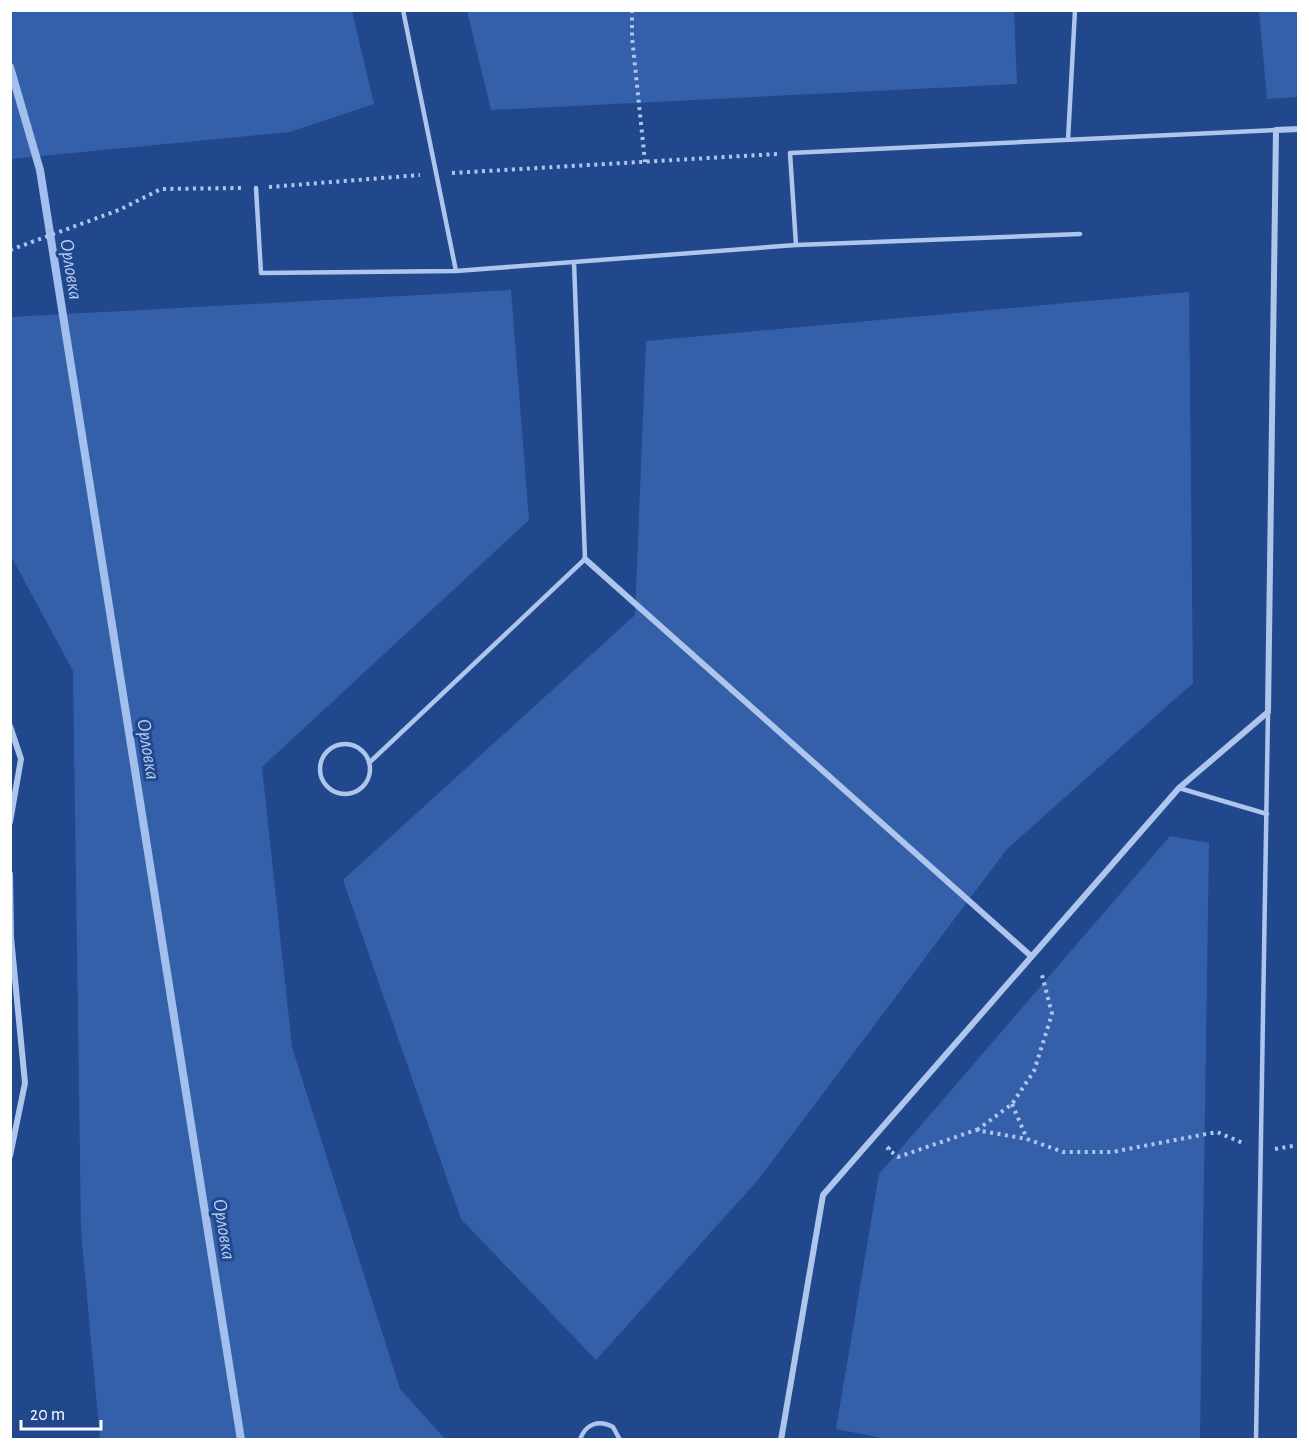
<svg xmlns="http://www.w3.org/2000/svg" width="1309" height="1450" font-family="'Alegreya Sans',sans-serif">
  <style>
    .green { fill: #3460aa }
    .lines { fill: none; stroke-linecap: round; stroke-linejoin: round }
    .stream { stroke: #a2bfed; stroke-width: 8 }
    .path { stroke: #aec5ec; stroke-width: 4; stroke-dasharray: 3 4.5; stroke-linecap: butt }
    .lane { stroke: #aec5ec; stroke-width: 4.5 }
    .street { stroke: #aec5ec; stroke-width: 6 }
    .labels { text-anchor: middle; stroke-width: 6; stroke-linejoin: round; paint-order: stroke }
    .water-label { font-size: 20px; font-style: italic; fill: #bad0f3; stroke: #21478c }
  </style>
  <rect width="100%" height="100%" fill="#21478c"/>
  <path class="green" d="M11 10 352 11 374 104 290 132 11 159Z
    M467 11H1014L1017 84 491 110Z
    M1259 11H1298V97L1267 99Z
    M511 290 529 520 262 767 292 1047 400 1389 445 1439H100L81 1230 73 671 11 556V317Z
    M1189 292 1193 683 1007 849 758 1180 596 1360 461 1219 343 880 635 615 646 341Z
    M1170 836 1209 843 1200 1439 892 1440 836 1429 879 1174Z"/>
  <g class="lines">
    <path class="stream" d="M10 67 40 170 241 1440"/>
    <path class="path" d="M632 10V37L645 162
      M452 173 777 154
      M269 187 420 175
      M10 250 119 210 161 189 241 188
      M1012 1104 1027 1139
      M977 1130 1012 1104 1034 1071 1052 1014 1041 971
      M890 1147 888 1149 898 1157 976 1130 1027 1139 1063 1152H1112L1217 1132 1245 1144
      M1275 1149 1298 1145"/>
    <path class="lane" d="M403 10 456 271
      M1068 140 1075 10
      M256 188 261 273 456 271 796 245 1080 234
      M796 245 790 153 1276 130
      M320 769a25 25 0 1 1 50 0a25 25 0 1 1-50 0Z
      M369 763 585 559 574 262
      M1179 788 1267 814
      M580 1440C585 1424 599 1419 613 1427L620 1440
      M1256 1440 1268 712"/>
    <path class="street" d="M585 559 1031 956
      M10 726 21 759 10 822
      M10 874 11 937 25 1083 10 1156
      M781 1440 823 1195 1179 788 1268 712 1276 130 1298 129"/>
  </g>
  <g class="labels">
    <g class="water-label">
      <text transform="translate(72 269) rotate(81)" y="7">Орловка</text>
      <text transform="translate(149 749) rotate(81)" y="7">Орловка</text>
      <text transform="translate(225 1229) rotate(81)" y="7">Орловка</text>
    </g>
  </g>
  <rect width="1309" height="1450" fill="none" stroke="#ffffff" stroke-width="24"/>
  <path d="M21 1420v9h80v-9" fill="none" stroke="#ffffff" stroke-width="3"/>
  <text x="30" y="1420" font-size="18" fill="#ffffff" stroke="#21478c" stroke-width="4.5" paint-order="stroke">20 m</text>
</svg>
